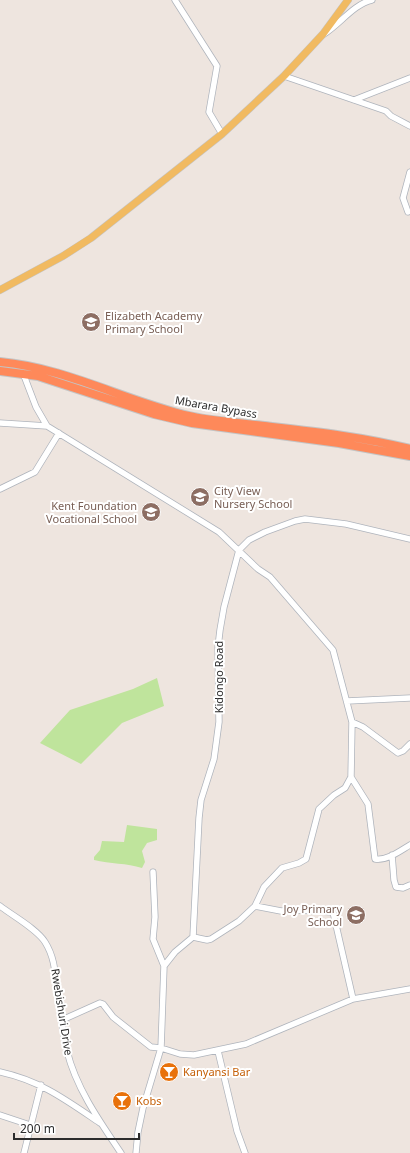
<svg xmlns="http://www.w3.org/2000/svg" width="410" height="1153" font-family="'Noto Sans',sans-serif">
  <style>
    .green { fill: #bfe49c }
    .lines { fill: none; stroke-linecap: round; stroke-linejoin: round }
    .minor-casing { stroke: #afb4bc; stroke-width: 7 }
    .major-casing { stroke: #c4c4c4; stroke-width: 8 }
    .highway-casing { stroke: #c4c4c4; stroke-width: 10 }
    .minor { stroke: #fff; stroke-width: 5.5 }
    .major { stroke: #f1ba61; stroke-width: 7 }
    .highway { stroke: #fe895a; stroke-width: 8 }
    .labels { text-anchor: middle; stroke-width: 4; stroke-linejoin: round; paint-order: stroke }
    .education-label { font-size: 11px; fill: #785e54; stroke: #fff; text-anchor: start }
    .street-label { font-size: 11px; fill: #2c2c2c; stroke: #fff }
    .food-label { font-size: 11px; fill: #c56008; stroke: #fff; text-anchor: start }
  </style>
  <rect width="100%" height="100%" fill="#eee5df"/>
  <path class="green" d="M157 678 164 706 122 723 81 764 40 743 70 710 133 689Z
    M127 825 157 829V840L147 843 142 851 145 862 142 868C127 863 110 864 94 860V857L100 850 102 841 124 842Z"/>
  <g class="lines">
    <g class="minor-casing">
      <path id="minor" d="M175 0 217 66 209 112 222 134
        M324 34C340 24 354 4 372 0
        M284 76 386 111 391 116 410 126
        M354 100 410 78
        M408 212 403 198 410 172
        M23 373 36 407 47 426 219 532 258 569 270 577 333 650 352 722 351 777 345 788 334 795 319 809 306 859 299 863 282 868 264 887 255 906 239 921 211 939 207 940 193 937
        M0 423 47 426
        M0 489 35 472 59 433
        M347 701 410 698
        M352 722 363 727 398 753 403 751 410 744
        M351 777 368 804 375 859C387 861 400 851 410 845
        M392 855 394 880 396 887 403 888 410 885
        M153 872 155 917 153 939 164 966
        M0 906C13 916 37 929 45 942 55 958 55 973 57 991 60 1011 63 1032 67 1051 76 1088 100 1122 121 1153
        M255 906 281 911 297 910 333 912 353 999
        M193 937 199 818 201 800 214 759 219 722 218 647 220 630 224 607 239 550 249 540 265 532 295 521 305 519 346 524 410 539
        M62 1020 100 1003 103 1004 113 1017 151 1047 161 1048 180 1054 194 1055 246 1044 353 999 410 989
        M218 1051 237 1131 245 1153
        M0 1072C41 1081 66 1100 100 1123
        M0 1115 30 1125
        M24 1153 41 1085
        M136 1153 138 1132 143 1108 161 1048 164 966 175 952 193 937"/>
    </g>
    <g class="major-casing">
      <path id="major" d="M0 290 63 256 91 238 222 134 284 76 323 34 348 0"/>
    </g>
    <g class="highway-casing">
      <path id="highway" d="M0 362C66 368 125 401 189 416 210 421 233 422 255 425 307 431 359 436 410 449
        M0 371 38 376 154 414 192 423 339 443 410 456"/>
    </g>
    <use href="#minor" class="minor"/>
    <use href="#major" class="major"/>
    <use href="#highway" class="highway"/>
  </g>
  <defs>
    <g id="school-disc" transform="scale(1)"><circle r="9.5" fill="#8d6e63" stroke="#fff"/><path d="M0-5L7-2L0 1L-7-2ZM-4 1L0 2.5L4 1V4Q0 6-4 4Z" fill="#fff"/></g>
    <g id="bar-disc" transform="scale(1)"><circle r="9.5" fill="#e8710a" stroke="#fff"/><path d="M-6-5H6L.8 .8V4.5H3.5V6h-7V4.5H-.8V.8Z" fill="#fff"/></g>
  </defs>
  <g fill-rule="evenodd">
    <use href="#school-disc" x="91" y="322"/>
    <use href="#school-disc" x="200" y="497"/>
    <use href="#school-disc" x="151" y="512"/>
    <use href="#school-disc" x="356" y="915"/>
    <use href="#bar-disc" x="169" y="1072"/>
    <use href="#bar-disc" x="122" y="1101"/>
  </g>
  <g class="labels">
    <g class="education-label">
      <text x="105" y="320">Elizabeth Academy<tspan x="105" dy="13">Primary School</tspan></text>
      <text x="214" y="495">City View<tspan x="214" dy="13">Nursery School</tspan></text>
      <text x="137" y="510" text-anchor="end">Kent Foundation<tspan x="137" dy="13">Vocational School</tspan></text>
      <text x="342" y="913" text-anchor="end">Joy Primary<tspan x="342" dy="13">School</tspan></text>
    </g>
    <g class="street-label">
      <text transform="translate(216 407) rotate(10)" y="4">Mbarara Bypass</text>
      <text transform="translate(219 677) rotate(-90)" y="4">Kidongo Road</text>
      <text transform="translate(62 1012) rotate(81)" y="4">Rwebishuri Drive</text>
    </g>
    <g class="food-label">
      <text x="183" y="1076">Kanyansi Bar</text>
      <text x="136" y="1105">Kobs</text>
    </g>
  </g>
  <path d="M14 1133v6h125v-6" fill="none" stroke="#2c2c2c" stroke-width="2"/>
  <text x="20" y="1133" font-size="12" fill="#2c2c2c" stroke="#ffffff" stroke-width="3" paint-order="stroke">200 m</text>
</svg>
